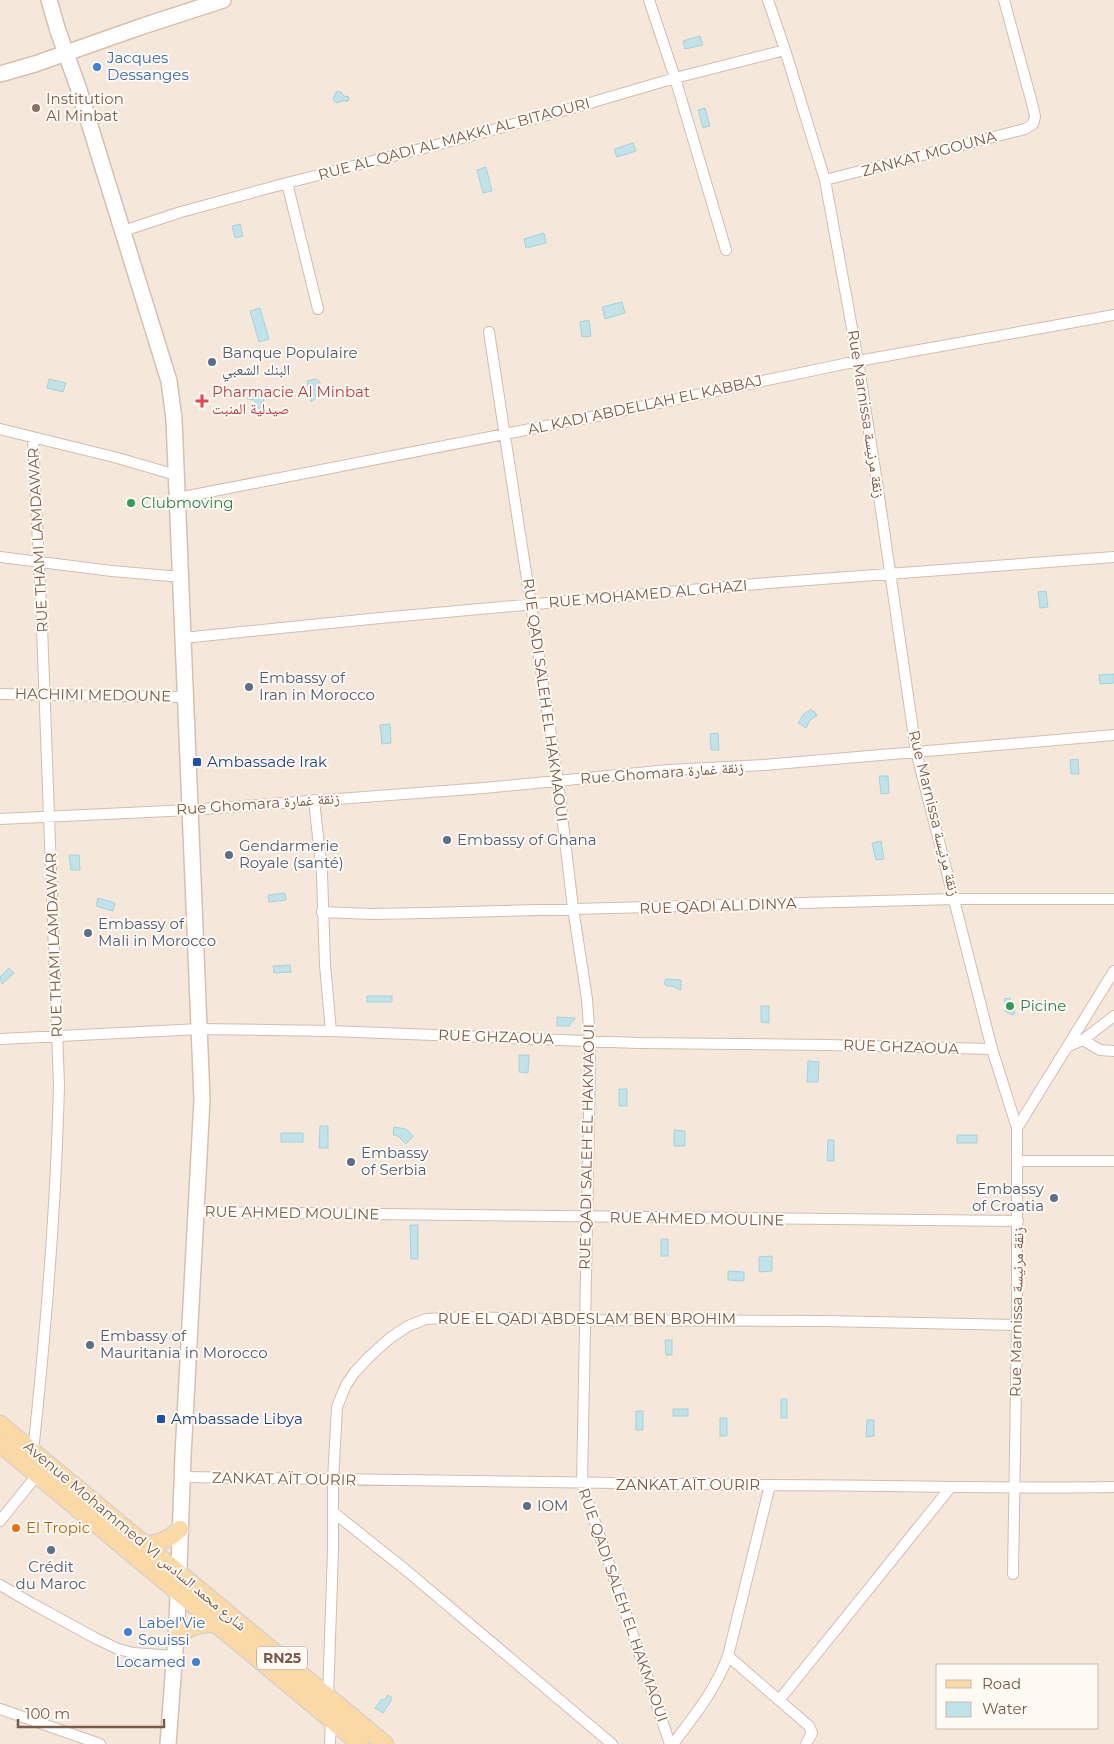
<svg xmlns="http://www.w3.org/2000/svg" width="1114" height="1744" font-family="Montserrat,'Noto Naskh Arabic',sans-serif">
  <style>
    .residential { fill: #f5e8da; fill-rule: evenodd }
    .water { fill: #bfe3e8; stroke: #a5d3da }
    .lines { fill: none; stroke-linecap: round; stroke-linejoin: round }
    .street-casing { stroke: #d1beb0; stroke-width: 12 }
    .secondary-casing { stroke: #d6c0b0; stroke-width: 18 }
    .primary-casing { stroke: #dad1cd; stroke-width: 19 }
    .street { stroke: #fff; stroke-width: 10 }
    .secondary { stroke: #fff; stroke-width: 15 }
    .primary { stroke: #fbd9a5; stroke-width: 16 }
    .shop-dot { fill: #3f7fe0; stroke: #fffaf3; stroke-width: 2 }
    .education-dot { fill: #8d6e63; stroke: #fffaf3; stroke-width: 2 }
    .service-dot { fill: #5c6f8a; stroke: #fffaf3; stroke-width: 2 }
    .health-dot { fill: #e0444e; stroke: #fffaf3; stroke-width: 2 }
    .leisure-dot { fill: #2e9e5b; stroke: #fffaf3; stroke-width: 2 }
    .transit-dot { fill: #1a4fb4; stroke: #fffaf3; stroke-width: 2 }
    .food-dot { fill: #e8710a; stroke: #fffaf3; stroke-width: 2 }
    .labels { text-anchor: middle; stroke-width: 4; stroke-linejoin: round; paint-order: stroke }
    .shield { fill: #fffaf3; stroke: #a28b7f; stroke-width: 1 }
    .shield-label { font-size: 14px; font-weight: bold; fill: #7a5c4d }
    .shop-label { font-size: 15px; fill: #366cbe; stroke: #fffaf3; text-anchor: start }
    .education-label { font-size: 15px; fill: #785e54; stroke: #fffaf3; text-anchor: start }
    .street-label { font-size: 15px; fill: #7a5c4d; stroke: #fffaf3 }
    .service-label { font-size: 15px; fill: #4e5e75; stroke: #fffaf3; text-anchor: start }
    .health-label { font-size: 15px; fill: #be3a42; stroke: #fffaf3; text-anchor: start }
    .leisure-label { font-size: 15px; fill: #27864d; stroke: #fffaf3; text-anchor: start }
    .transit-label { font-size: 15px; fill: #164399; stroke: #fffaf3; text-anchor: start }
    .food-label { font-size: 15px; fill: #c56008; stroke: #fffaf3; text-anchor: start }
  </style>
  <rect width="100%" height="100%" fill="#fdf6ec"/>
  <path class="residential" d="M0 0H1114V1744H0ZM938 1665H1098V1728H938Z"/>
  <path class="water" d="M700 36 703 45 685 49 683 41Z
    M336 92H341L344 96 349 97 348 101H343L336 103 333 99Z
    M705 108 710 126 703 128 698 110Z
    M633 143 636 151 617 157 614 149Z
    M486 167 492 191 483 193 477 170Z
    M240 224 243 236 235 238 232 226Z
    M544 233 546 243 526 248 524 239Z
    M622 302 625 313 605 319 602 307Z
    M260 308 269 339 259 342 250 311Z
    M589 320 591 336 582 337 580 322Z
    M49 379 66 383 63 392 47 388Z
    M316 379 320 382V394L311 402 307 381Z
    M248 390H262L265 408 259 410 254 400 247 399Z
    M1046 591 1048 607 1040 608 1038 592Z
    M1114 674V683L1100 684 1099 675Z
    M811 709 812 711 815 712 817 716 810 720 806 728 798 723 803 715Z
    M390 724 391 743 382 744 380 725Z
    M718 733 719 750H711L710 734Z
    M1078 759 1079 774H1071L1070 760Z
    M879 776H888L889 793 881 794Z
    M881 841 884 859 876 860 872 843Z
    M69 855H79L80 870H71Z
    M285 893 286 900 269 902 268 895Z
    M98 898 115 903 113 911 96 906Z
    M290 965 291 972 274 973 273 966Z
    M9 968 14 973 2 984 0 977Z
    M666 979 681 980V990L672 986H666L664 983Z
    M367 996H392V1002H367Z
    M1010 998 1015 1014 1012 1015 1005 1011 1007 1008 1004 999Z
    M761 1006H769V1023L761 1022Z
    M557 1017 575 1018V1019L570 1024V1026H557Z
    M519 1055H529L528 1073 519 1072Z
    M808 1061 819 1062 818 1082H807Z
    M619 1089H627V1106H619Z
    M320 1126H328V1148H319Z
    M394 1127 406 1129 413 1136 406 1144 398 1136 393 1135Z
    M674 1130 685 1131V1146H674Z
    M281 1133H303V1142H281Z
    M957 1135H977V1143H957Z
    M828 1140H834V1161H827Z
    M410 1225H418V1259H411Z
    M661 1239H668V1256H661Z
    M772 1256V1271L759 1272V1257Z
    M728 1271 744 1272V1281L728 1280Z
    M665 1340H672V1355H666Z
    M781 1399H787V1418H781Z
    M673 1409H688V1416H673Z
    M636 1411H643V1430H636Z
    M720 1418H727V1436H720Z
    M867 1420H874V1436L866 1437Z
    M388 1695 391 1697 392 1699 383 1713 375 1708 382 1699 384 1700Z"/>
  <g class="lines">
    <g class="street-casing">
      <path id="street" d="M649 0 675 78 726 250
        M768 0 785 50 825 180 858 361 878 489 916 751 992 1049 1017 1128V1325L1013 1574
        M825 180 1013 132 1025 129 1033 124 1035 117 1033 107 1004 0
        M287 183 318 309
        M123 231 181 212 287 183 440 144 566 110 675 78 785 50
        M489 332 558 781 573 908 587 999 590 1041V1065L582 1484 670 1744
        M0 429 114 457 176 475
        M178 498 597 416 858 361 1114 315
        M0 557 112 571 181 577
        M183 638 380 618 768 583 1114 557
        M0 694 186 697
        M314 800 322 874 325 965 331 1031
        M0 819 190 810 484 788 669 770 764 765 1114 735
        M322 912 372 914 427 913 955 899H1114
        M0 1039 200 1029 331 1031 638 1043 827 1045 992 1049
        M1083 1040 1100 1050 1114 1051
        M1069 1046 1083 1040 1114 1016
        M1017 1128 1114 971
        M1018 1161H1114
        M197 1212 1018 1221
        M33 1452C46 1330 56 1207 59 1085L42 627 33 438
        M183 1477C378 1481 573 1484 768 1485 883 1485 998 1489 1114 1487
        M333 1512 407 1571 612 1744
        M0 1521 37 1475
        M0 1585 31 1603 95 1638 118 1649 133 1653 174 1656
        M728 1656 809 1726 812 1733 806 1744
        M328 1696 333 1551V1480L337 1407 346 1385 355 1372 369 1357 390 1338 408 1326 426 1319 464 1317 584 1320 824 1321 1017 1325
        M780 1699 950 1488
        M0 1709 100 1744
        M330 1744 331 1720
        M673 1744C694 1716 716 1689 728 1656L770 1485"/>
    </g>
    <g class="secondary-casing">
      <path id="secondary" d="M49 0 58 31 78 87 169 381 174 419 202 1099 183 1456 177 1623 168 1744
        M0 74 35 64 143 26 223 0"/>
    </g>
    <g class="primary-casing">
      <path id="primary" d="M0 1424 385 1744
        M0 1444 360 1744
        M145 1545C159 1544 170 1539 180 1529
        M176 1638C187 1627 200 1623 215 1624"/>
    </g>
    <use href="#street" class="street"/>
    <use href="#secondary" class="secondary"/>
    <use href="#primary" class="primary"/>
  </g>
  <g class="shop-dot">
    <circle cx="97" cy="67" r="5"/>
    <circle cx="128" cy="1632" r="5"/>
    <circle cx="196" cy="1662" r="5"/>
  </g>
  <circle class="education-dot" cx="36" cy="108" r="5"/>
  <g class="service-dot">
    <circle cx="212" cy="362" r="5"/>
    <circle cx="249" cy="687" r="5"/>
    <circle cx="447" cy="840" r="5"/>
    <circle cx="229" cy="855" r="5"/>
    <circle cx="88" cy="933" r="5"/>
    <circle cx="351" cy="1162" r="5"/>
    <circle cx="1054" cy="1198" r="5"/>
    <circle cx="90" cy="1345" r="5"/>
    <circle cx="527" cy="1506" r="5"/>
    <circle cx="51" cy="1550" r="5"/>
  </g>
  <path class="health-dot" d="M199.5 393.5h5v5h5v5h-5v5h-5v-5h-5v-5h5z"/>
  <g class="leisure-dot">
    <circle cx="131" cy="503" r="5"/>
    <circle cx="1010" cy="1006" r="5"/>
  </g>
  <g class="transit-dot">
    <rect x="192" y="757" width="10" height="10" rx="2.5"/>
    <rect x="156" y="1414" width="10" height="10" rx="2.5"/>
  </g>
  <circle class="food-dot" cx="16" cy="1528" r="5"/>
  <g class="labels">
    <rect class="shield" x="257" y="1646.5" width="50" height="23" rx="4"/>
    <g class="shield-label">
      <text x="282" y="1663">RN25</text>
    </g>
    <g class="shop-label">
      <text x="107" y="63">Jacques<tspan x="107" dy="17">Dessanges</tspan></text>
      <text x="138" y="1628">Label'Vie<tspan x="138" dy="17">Souissi</tspan></text>
      <text x="186" y="1667" text-anchor="end">Locamed</text>
    </g>
    <g class="education-label">
      <text x="46" y="104">Institution<tspan x="46" dy="17">Al Minbat</tspan></text>
    </g>
    <g class="street-label">
      <text transform="translate(454 139) rotate(-15)" y="5">RUE AL QADI AL MAKKI AL BITAOURI</text>
      <text transform="translate(929 154) rotate(-15)" y="5">ZANKAT MGOUNA</text>
      <text transform="translate(645 405) rotate(-12)" y="5">AL KADI ABDELLAH EL KABBAJ</text>
      <text transform="translate(866 414) rotate(81)" y="5">Rue Marnissa زنقة مرنيسة</text>
      <text transform="translate(38 540) rotate(-93)" y="5">RUE THAMI LAMDAWAR</text>
      <text transform="translate(648 594) rotate(-5)" y="5">RUE MOHAMED AL GHAZI</text>
      <text transform="translate(93 695) rotate(1)" y="5">HACHIMI MEDOUNE</text>
      <text transform="translate(545 700) rotate(82)" y="5">RUE QADI SALEH EL HAKMAOUI</text>
      <text transform="translate(662 773) rotate(-4)" y="5">Rue Ghomara زنقة غمارة</text>
      <text transform="translate(258 804) rotate(-4)" y="5">Rue Ghomara زنقة غمارة</text>
      <text transform="translate(934 813) rotate(76)" y="5">Rue Marnissa زنقة مرنيسة</text>
      <text transform="translate(718 906) rotate(-2)" y="5">RUE QADI ALI DINYA</text>
      <text transform="translate(54 945) rotate(-92)" y="5">RUE THAMI LAMDAWAR</text>
      <text transform="translate(496 1037) rotate(2)" y="5">RUE GHZAOUA</text>
      <text transform="translate(901 1047) rotate(2)" y="5">RUE GHZAOUA</text>
      <text transform="translate(587 1147) rotate(-89)" y="5">RUE QADI SALEH EL HAKMAOUI</text>
      <text transform="translate(292 1213) rotate(1)" y="5">RUE AHMED MOULINE</text>
      <text transform="translate(697 1219) rotate(1)" y="5">RUE AHMED MOULINE</text>
      <text transform="translate(1017 1312) rotate(-89)" y="5">Rue Marnissa زنقة مرنيسة</text>
      <text x="587" y="1324">RUE EL QADI ABDESLAM BEN BROHIM</text>
      <text transform="translate(284 1479) rotate(1)" y="5">ZANKAT AÏT OURIR</text>
      <text x="688" y="1490">ZANKAT AÏT OURIR</text>
      <text transform="translate(135 1536) rotate(40)" y="5">Avenue Mohammed VI شارع محمد السادس</text>
      <text transform="translate(623 1605) rotate(71)" y="5">RUE QADI SALEH EL HAKMAOUI</text>
    </g>
    <g class="service-label">
      <text x="222" y="358">Banque Populaire<tspan x="222" dy="17">البنك الشعبي</tspan></text>
      <text x="259" y="683">Embassy of<tspan x="259" dy="17">Iran in Morocco</tspan></text>
      <text x="457" y="845">Embassy of Ghana</text>
      <text x="239" y="851">Gendarmerie<tspan x="239" dy="17">Royale (santé)</tspan></text>
      <text x="98" y="929">Embassy of<tspan x="98" dy="17">Mali in Morocco</tspan></text>
      <text x="361" y="1158">Embassy<tspan x="361" dy="17">of Serbia</tspan></text>
      <text x="1044" y="1194" text-anchor="end">Embassy<tspan x="1044" dy="17">of Croatia</tspan></text>
      <text x="100" y="1341">Embassy of<tspan x="100" dy="17">Mauritania in Morocco</tspan></text>
      <text x="537" y="1511">IOM</text>
      <text x="51" y="1572" text-anchor="middle">Crédit<tspan x="51" dy="17">du Maroc</tspan></text>
    </g>
    <g class="health-label">
      <text x="212" y="397">Pharmacie Al Minbat<tspan x="212" dy="17">صيدلية المنبت</tspan></text>
    </g>
    <g class="leisure-label">
      <text x="141" y="508">Clubmoving</text>
      <text x="1020" y="1011">Picine</text>
    </g>
    <g class="transit-label">
      <text x="207" y="767">Ambassade Irak</text>
      <text x="171" y="1424">Ambassade Libya</text>
    </g>
    <g class="food-label">
      <text x="26" y="1533">El Tropic</text>
    </g>
  </g>
  <rect x="936" y="1664" width="162" height="65" fill="#fffaf3" stroke="#cabbb1"/>
  <rect x="946" y="1680" width="25" height="8" fill="#fbd9a5" stroke="#cabbb1"/>
  <text x="982" y="1689" font-size="15" fill="#7a5c4d">Road</text>
  <rect x="946" y="1702" width="25" height="15" fill="#bfe3e8" stroke="#cabbb1"/>
  <text x="982" y="1714" font-size="15" fill="#7a5c4d">Water</text>
  <path d="M18 1719v8h146v-8" fill="none" stroke="#7a5c4d" stroke-width="2.5"/>
  <text x="25" y="1719" font-size="15" fill="#7a5c4d" stroke="#fffaf3" stroke-width="4" paint-order="stroke">100 m</text>
</svg>
